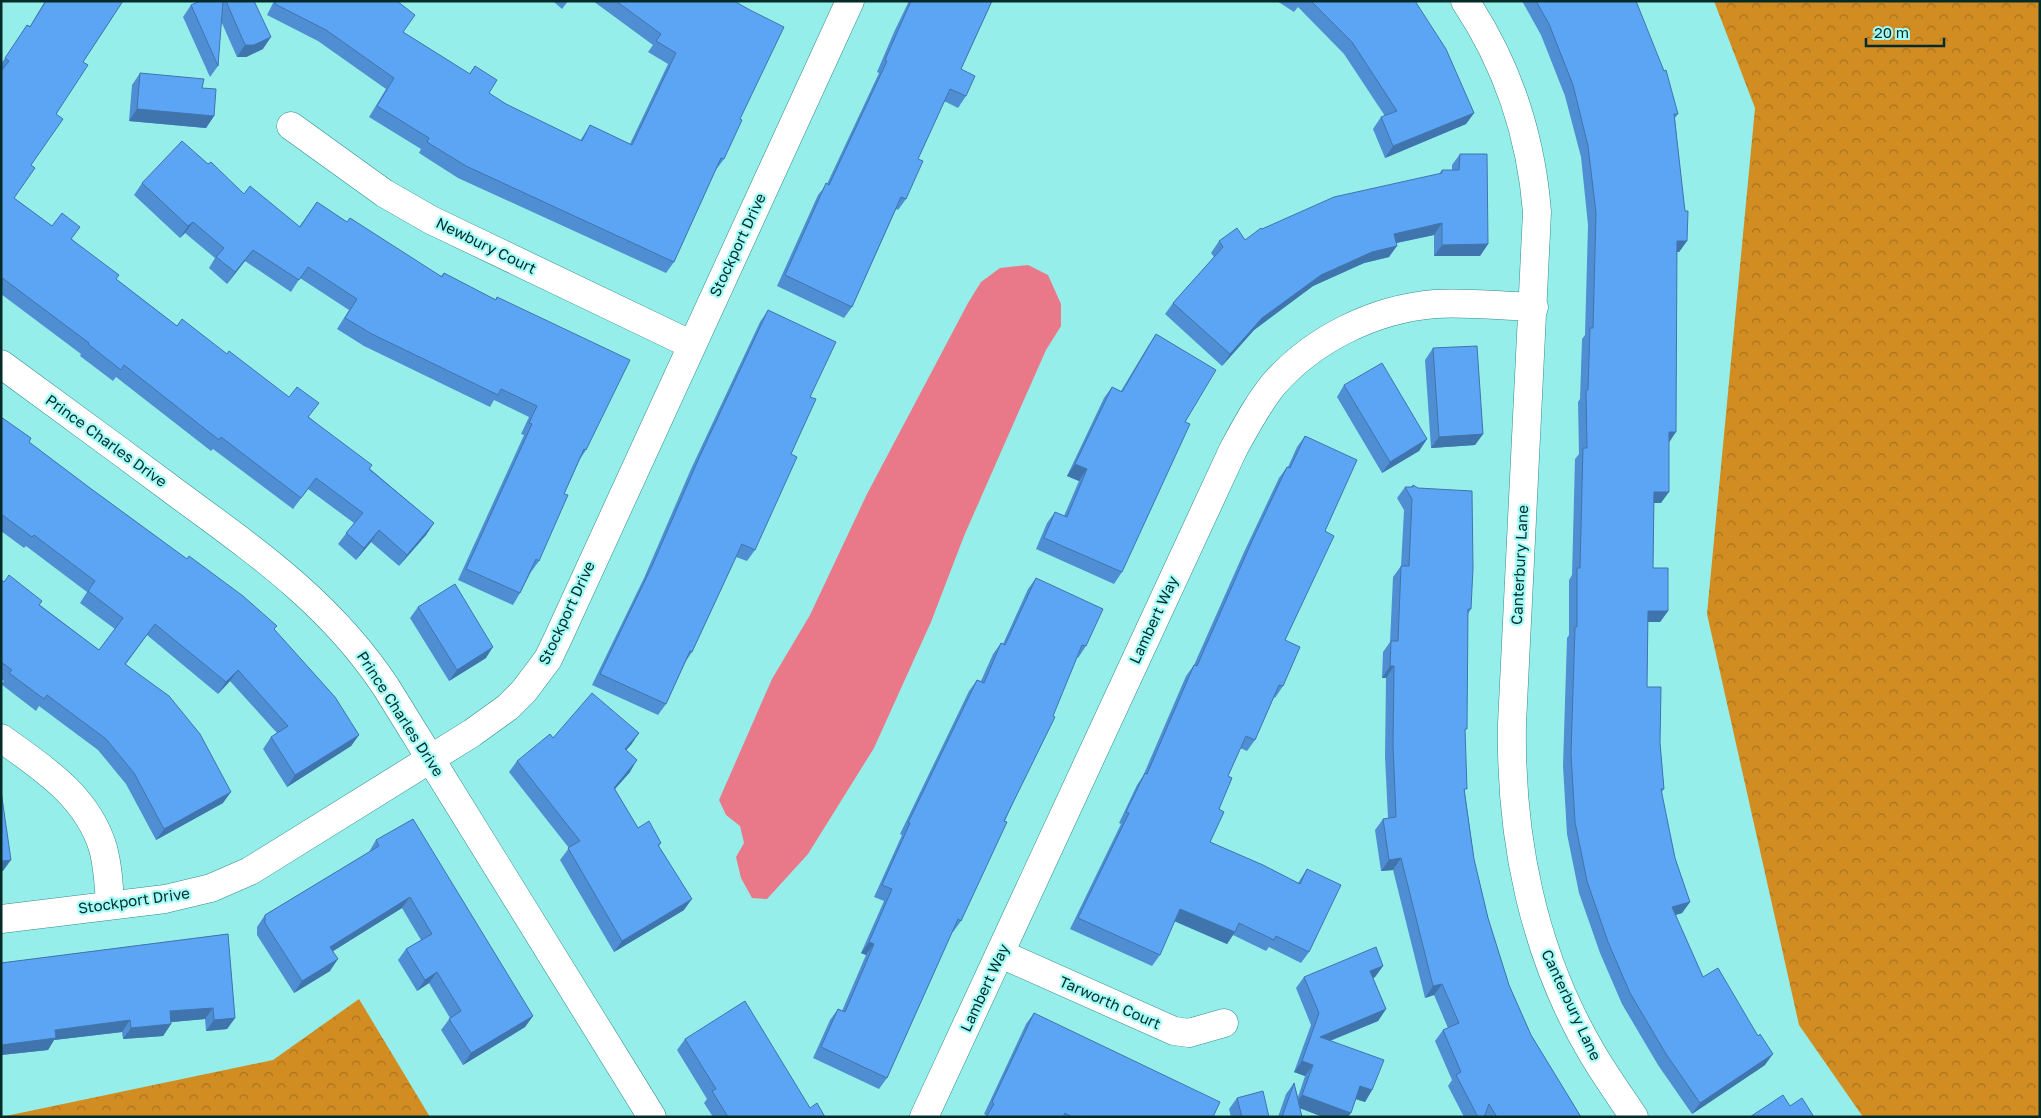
<svg xmlns="http://www.w3.org/2000/svg" width="2041" height="1118" font-family="'Golos Text',sans-serif">
  <style>
    .forest { fill: url(#forest-crowns) }
    .water { fill: #e97989 }
    .lines { fill: none; stroke-linecap: round; stroke-linejoin: round }
    .minor-casing { stroke: #318c89; stroke-width: 29 }
    .minor { stroke: #fff; stroke-width: 28 }
    .wall { fill: #4f8ed3 }
    .shaded-wall { fill: #4074ac }
    .building { fill: #5ca5f5; stroke: #4074ac }
    .labels { text-anchor: middle; stroke-width: 4.5; stroke-linejoin: round; paint-order: stroke }
    .street-label { font-size: 15px; fill: #032b2a; stroke: #a4fcf7 }
  </style>
  <defs>
    <pattern id="forest-crowns" width="20" height="18" patternUnits="userSpaceOnUse" patternTransform="scale(1.25)"><rect width="20" height="18" fill="#d28d22"/><path d="M2 6a3 3 0 1 1 6 0M12 15a3 3 0 1 1 6 0" fill="none" stroke="#a8731e"/></pattern>
  </defs>
  <rect width="100%" height="100%" fill="#96eeea"/>
  <path class="forest" d="M1714 1H2040V1117H1863L1799 1025 1707 614 1755 108Z
    M359 999 430 1117H1L273 1060Z"/>
  <path class="water" d="M1028 265 1048 275 1061 304V326L1046 350 1004 445 964 536 931 622 874 748 808 854 767 899 752 898 741 878 736 857 744 843 740 826 726 815 719 800 772 679 810 615 867 494 968 303 981 282 1000 268Z"/>
  <g class="lines">
    <g class="minor-casing">
      <path id="minor" d="M1465 1C1507 64 1531 136 1537 212L1512 724C1510 838 1533 953 1592 1053 1605 1075 1620 1096 1634 1117
        M291 126 384 193 431 220 692 345
        M1 364C60 407 120 451 179 495 258 553 331 604 386 687L652 1117
        M1 738C43 768 87 796 103 848 108 867 109 886 110 905
        M1 919 165 899 211 888 250 871 472 733 508 707 524 691 548 659 558 638 850 1
        M1001 954 1174 1031 1189 1033 1224 1023
        M924 1117 1233 450C1245 428 1257 405 1273 385 1313 339 1374 309 1435 304 1467 302 1501 306 1534 307"/>
    </g>
    <use href="#minor" class="minor"/>
  </g>
  <path class="wall" d="M45 1H123L83 62 14 198 52 226 72 239 116 279 177 326 309 417 434 523 426 535 399 566 371 542 356 560 338 544 354 523 308 489 293 509 213 449 211 451 116 377 113 381 80 356 81 354 1 294V64L27 25 30 26Z
    M200 1H254L263 49 246 57H237L221 21 218 66 210 77 183 17 191 5Z
    M274 1H397L403 32 469 74 475 66 489 93 506 104 580 141 590 125 630 144 668 64 648 52 653 45 593 1H734L740 119 724 159 715 171 674 262 666 273 458 178 419 153 421 149 369 117 386 89 318 41 267 15Z
    M553 1H568L562 9Z
    M909 1H992L961 69 966 96 958 108 944 101 918 159 906 199 898 210 896 209 852 307 844 318 777 286 818 195 827 184 879 73 877 72 894 32Z
    M1277 1H1415L1474 113 1466 124 1385 158 1373 129 1381 117 1385 116 1344 54 1298 7 1294 12Z
    M1522 1H1636L1678 114 1675 118 1687 241 1679 252H1677L1669 442 1661 503H1654L1653 568 1668 611 1660 622H1648L1647 687 1660 743 1664 789 1661 793 1675 858 1690 902 1682 913 1675 915 1703 977 1765 1065 1692 1114 1658 1065 1622 1004 1600 953 1579 893 1567 834 1563 766 1567 638 1569 635V580L1572 575 1575 459 1579 454 1578 402 1580 399 1582 339 1585 335 1588 225 1581 157 1565 96 1541 35Z
    M140 73 202 88 214 116 206 128 129 121 132 85Z
    M1460 154 1488 244 1480 256H1434V235L1397 243 1389 257 1364 263 1313 286 1254 330 1222 366 1165 314 1173 303 1214 257 1211 253 1219 241 1245 240 1262 229 1439 174 1442 170H1452V165Z
    M208 164 244 194 299 227 317 202 347 222 441 276 444 273 495 300 497 297 586 450 580 459 564 494 539 561 531 572 520 593 513 605 458 580 524 435 521 434 529 417 494 400 490 407 364 346 337 329 349 310 300 278 291 292 245 261 227 284 209 268 215 258 185 233 180 238 134 195 142 183Z
    M768 310 810 397 791 454 755 550 747 561 736 557 692 652 686 661 666 704 658 715 592 685 644 578 691 469 760 322Z
    M1156 334 1185 422 1122 572 1114 584 1036 549 1047 523 1055 512 1064 516 1079 481 1067 476 1104 398 1112 387 1121 391 1148 346Z
    M1433 348 1483 434 1475 445 1431 448 1425 360Z
    M1344 385 1427 439 1419 451 1382 473 1337 397Z
    M1 417 29 442 90 488 277 626 274 629 359 735 351 746 287 787 263 749 271 737 277 733 230 681 218 694 147 635 126 664 223 803 156 840 126 784 98 750 39 706 36 711 1 684 4 681 1 679V580L40 605 99 650 115 629 80 603 87 592 26 546 24 548 1 531Z
    M1305 436 1325 531 1285 640 1283 686 1275 698 1274 697 1255 740 1247 751 1240 748 1228 776 1210 842 1298 883 1307 869 1309 952 1301 963 1269 947 1266 951 1233 935 1227 944 1174 921 1160 955 1152 966 1070 929 1121 824 1119 823 1137 785 1143 776 1186 676 1194 665 1244 552 1279 478 1287 467H1288L1297 447Z
    M1413 485 1471 609 1468 614 1465 732V793L1474 859 1488 918 1509 985 1531 1035 1581 1117H1464L1448 1086 1452 1080 1435 1041 1443 1030 1448 1028 1434 995 1425 998 1393 870 1381 871 1375 830 1383 819 1388 818 1385 757 1386 678H1382L1383 652 1390 642 1393 577 1401 566 1404 510 1397 498 1405 487H1411Z
    M1036 578 1086 646 1078 658 1077 657 961 921 953 932H952L887 1078 879 1089 813 1058 830 1020 838 1009 842 1011 866 955 861 953 884 901 874 897 902 835 900 834 969 691 977 680 981 681 993 654 1001 643 1003 644 1028 589Z
    M418 607 486 658 449 681 410 618Z
    M639 733 626 750 630 772 615 789 638 828 661 843 659 846 684 910 614 952 560 860 569 848 509 772 517 761 553 738Z
    M376 840 533 1016 525 1027 463 1065 441 1030 450 1018 429 983 417 991 398 960 406 949 421 940 402 908 333 951 330 971 294 993 257 935V927L265 915 369 852Z
    M228 934 235 1018 227 1029 206 1031 205 1019 171 1022V1024L163 1036 123 1039 122 1032 54 1040 48 1050 1 1055V963Z
    M1383 966 1375 977 1373 978 1386 1009 1378 1021 1330 1041 1372 1090 1365 1102 1356 1099 1348 1117H1323L1300 1108 1302 1117H1278L1286 1094 1294 1083 1298 1097 1305 1076 1294 1072 1311 1025 1296 988 1304 977Z
    M1034 1013 1213 1117H985L986 1115 984 1114 1026 1024Z
    M685 1039 810 1108 825 1117H713L704 1103 707 1099 677 1050Z
    M1237 1098 1269 1117H1231L1229 1109Z"/>
  <path class="shaded-wall" d="M271 37 263 49 246 57H237L245 45Z
    M137 109 214 116 206 128 129 121Z
    M1474 113 1466 124 1385 158 1393 146Z
    M193 222 185 233 180 238 188 226Z
    M1442 223 1434 235 1386 245 1394 234Z
    M1677 241H1687L1679 252H1669Z
    M1488 244 1480 256H1434L1442 245Z
    M1397 246 1389 257 1364 263 1313 286 1254 330 1222 366 1230 354 1262 318 1321 275 1372 252Z
    M253 250 245 261 227 284 235 272Z
    M1669 432H1676L1668 444Z
    M1483 434 1475 445 1431 448 1439 437Z
    M1427 439 1419 451 1382 473 1390 462Z
    M1075 464 1087 469 1079 481 1067 476Z
    M1654 492H1669L1661 503H1646Z
    M434 523 426 535 399 566 407 555Z
    M379 530 371 542 356 560 364 548Z
    M1648 611H1668L1660 622H1640Z
    M493 647 486 658 449 681 457 670Z
    M1390 666H1394L1386 678H1382Z
    M238 670 230 681 218 694 226 682Z
    M639 733 631 745 617 760 625 749Z
    M359 735 351 746 287 787 295 775Z
    M637 760 630 772 606 799 614 788Z
    M231 792 223 803 156 840 164 829Z
    M1401 858 1393 870 1381 871 1389 860Z
    M11 860 3 871H1V861Z
    M410 897 402 908 322 958 330 947Z
    M692 899 684 910 614 952 622 941Z
    M1690 902 1682 913 1664 919 1672 907Z
    M1180 909 1235 932 1227 944 1172 920Z
    M869 942 874 944 866 955 861 953Z
    M338 959 330 971 294 993 302 981Z
    M1383 966 1375 977 1362 983 1370 971Z
    M437 972 429 983 417 991 425 980Z
    M1442 984 1434 995 1425 998 1433 986Z
    M213 1008 205 1019 162 1023 170 1011Z
    M1386 1009 1378 1021 1312 1048 1320 1037Z
    M533 1016 525 1027 463 1065 471 1053Z
    M235 1018 227 1029 206 1031 214 1020Z
    M130 1020 122 1032 54 1040 48 1050 1 1055V1045L55 1030Z
    M171 1024 163 1036 123 1039 131 1028Z
    M1773 1054 1765 1065 1692 1114 1700 1103Z
    M1302 1061 1313 1065 1305 1076 1294 1072Z
    M1360 1086 1372 1090 1365 1102 1352 1098Z
    M1302 1095 1351 1113 1348 1117H1323L1294 1106Z"/>
  <path class="building" d="M46 1H123L83 62 88 65 56 114 63 119 31 165 35 168 14 198 52 226 62 213 80 227 71 239 119 275 116 279 177 326 182 319 227 354 229 351 289 397 297 387 319 403 308 417 372 465 369 469 434 523 407 555 379 530 364 548 346 533 363 513 316 478 301 498 221 437 219 440 124 365 121 370 88 344 89 343 1 277V71L9 61 5 58 27 25 30 27Z
    M200 1H223L218 66 191 5Z
    M226 1H254L271 37 254 45H245Z
    M276 1H397L415 15 403 32 470 74 475 66 497 80 489 93 506 104 582 141 590 125 632 145 676 53 656 41 661 34 616 1H734L750 10 784 27 740 119 742 120 724 159 721 158 674 262 466 166 427 142 429 138 377 106 394 78 326 30 275 4Z
    M911 1H992L961 69 975 76 966 96 950 89 918 159 923 161 906 199 901 197 852 307 785 275 826 183 829 185 887 61 885 60Z
    M1311 1H1415L1446 49 1474 113 1393 146 1381 117 1397 111 1352 42Z
    M1536 1H1636L1664 71 1666 70 1678 114H1674L1685 211H1688L1687 241H1677L1676 432H1669V492H1654L1653 568H1668V611H1648L1647 687H1661L1660 743 1664 789H1661L1675 858 1690 902 1672 907 1703 977 1718 968 1758 1036 1760 1034 1773 1054 1700 1103 1666 1054 1630 993 1608 942 1587 881 1575 822 1571 754 1575 627H1577V568H1580L1583 448H1587L1586 390H1588L1590 328H1593L1596 213 1588 146 1573 85 1549 24Z
    M140 73 204 79 202 88 216 89 214 116 137 109Z
    M182 141 208 164 211 162 244 194 250 186 300 227 317 202 347 222 350 218 442 277 444 273 496 300 497 297 630 360 586 450 584 449 564 494 568 495 539 561 536 559 520 593 466 569 532 424 529 423 537 406 501 389 498 395 372 334 345 318 357 299 308 267 299 280 253 250 235 272 216 257 224 248 193 222 188 226 142 183Z
    M1460 154H1487L1488 244 1442 245V223L1394 234 1397 246 1372 252 1321 275 1262 318 1230 354 1173 303 1223 247 1219 241 1237 228 1245 240 1261 228 1262 229 1334 197 1442 173V170H1459Z
    M768 310 836 342 810 397 816 399 791 454 797 457 755 550 742 544 692 652 690 651 666 704 600 674 652 566 699 458Z
    M1156 334 1216 370 1185 422 1190 424 1122 572 1044 538 1055 512 1067 517 1087 469 1075 464 1112 387 1122 392Z
    M1477 346 1483 434 1439 437 1433 348Z
    M1382 363 1427 439 1390 462 1344 385Z
    M1 417 31 438 29 442 90 488 187 559 189 556 243 596 277 626 274 629 335 697 359 735 295 775 271 737 288 726 238 670 226 682 155 624 125 664 169 696 200 734 231 792 164 829 134 773 106 739 47 695 44 699 9 673 12 670 1 662V580L4 582 9 575 42 601 39 605 99 650 123 618 88 591 95 581 34 535 32 537 1 514Z
    M1305 436 1357 460 1325 531 1334 536 1285 640 1300 647 1283 686 1279 685 1255 740 1246 736 1228 776 1232 778 1219 809 1224 812 1210 842 1263 865 1300 884 1307 869 1341 885 1309 952 1276 936 1274 940 1239 923 1235 932 1180 909 1160 955 1078 918 1129 813 1126 812 1145 773 1147 774 1194 665 1197 666 1252 541 1287 467 1290 468Z
    M1413 485 1418 488 1472 491 1473 568 1471 609H1468L1467 729H1465L1467 789H1464L1474 859 1488 918 1509 985 1531 1035 1581 1117H1497L1489 1104 1484 1117H1478L1456 1075 1461 1072 1443 1030 1459 1023 1442 984 1433 986 1401 858 1389 860 1383 819 1396 817 1393 745 1394 666H1390L1391 641H1398L1401 566H1409L1412 499 1405 487H1413Z
    M1036 578 1103 609 1086 646 1082 645 1053 716 1055 717 1004 821 1007 822 961 921 958 919 887 1078 821 1047 838 1009 845 1012 874 944 869 942 892 889 882 885 910 823H908L977 680 984 683 1001 643 1005 645Z
    M455 584 493 647 457 670 418 607Z
    M592 693 639 733 625 749 637 760 614 788 638 828 649 821 661 843 658 845 692 899 622 941 568 848 580 841 517 761 550 734 553 738Z
    M1 791 11 860 1 861Z
    M413 819 533 1016 471 1053 449 1019 461 1011 437 972 425 980 406 949 432 934 410 897 330 947 338 959 302 981 265 923V915L379 846 376 840Z
    M228 934 235 1018 214 1020 213 1008 170 1011 171 1024 131 1028 130 1020 55 1030 56 1038 1 1045V963Z
    M1376 947 1383 966 1370 971 1386 1009 1320 1037 1384 1060 1372 1090 1360 1086 1351 1113 1302 1095 1313 1065 1302 1061 1319 1013 1304 977Z
    M745 1001 810 1108 817 1103 825 1117H728L712 1091 716 1089 685 1039Z
    M1034 1013 1220 1102 1213 1117H1084L1082 1116V1117H1072L1065 1113 1063 1117H986L994 1104 992 1102Z
    M1294 1083 1302 1117H1282Z
    M1263 1091 1269 1117H1242L1237 1098Z
    M1783 1095 1790 1106 1802 1098 1814 1117H1750Z"/>
  <g class="labels">
    <g class="street-label">
      <text transform="translate(738 245) rotate(-65)" y="5">Stockport Drive</text>
      <text transform="translate(486 246) rotate(26)" y="5">Newbury Court</text>
      <text transform="translate(106 441) rotate(36)" y="5">Prince Charles Drive</text>
      <text transform="translate(1520 565) rotate(-87)" y="5">Canterbury Lane</text>
      <text transform="translate(567 613) rotate(-65)" y="5">Stockport Drive</text>
      <text transform="translate(1154 620) rotate(-65)" y="5">Lambert Way</text>
      <text transform="translate(400 714) rotate(57)" y="5">Prince Charles Drive</text>
      <text transform="translate(134 901) rotate(-8)" y="5">Stockport Drive</text>
      <text transform="translate(985 988) rotate(-65)" y="5">Lambert Way</text>
      <text transform="translate(1110 1003) rotate(24)" y="5">Tarworth Court</text>
      <text transform="translate(1571 1005) rotate(65)" y="5">Canterbury Lane</text>
    </g>
  </g>
  <rect width="2041" height="1118" fill="none" stroke="#032b2a" stroke-width="5"/>
  <path d="M1866 38v8h78v-8" fill="none" stroke="#032b2a" stroke-width="2.5"/>
  <text x="1874" y="38" font-size="15" fill="#032b2a" stroke="#a4fcf7" stroke-width="4" paint-order="stroke">20 m</text>
</svg>
